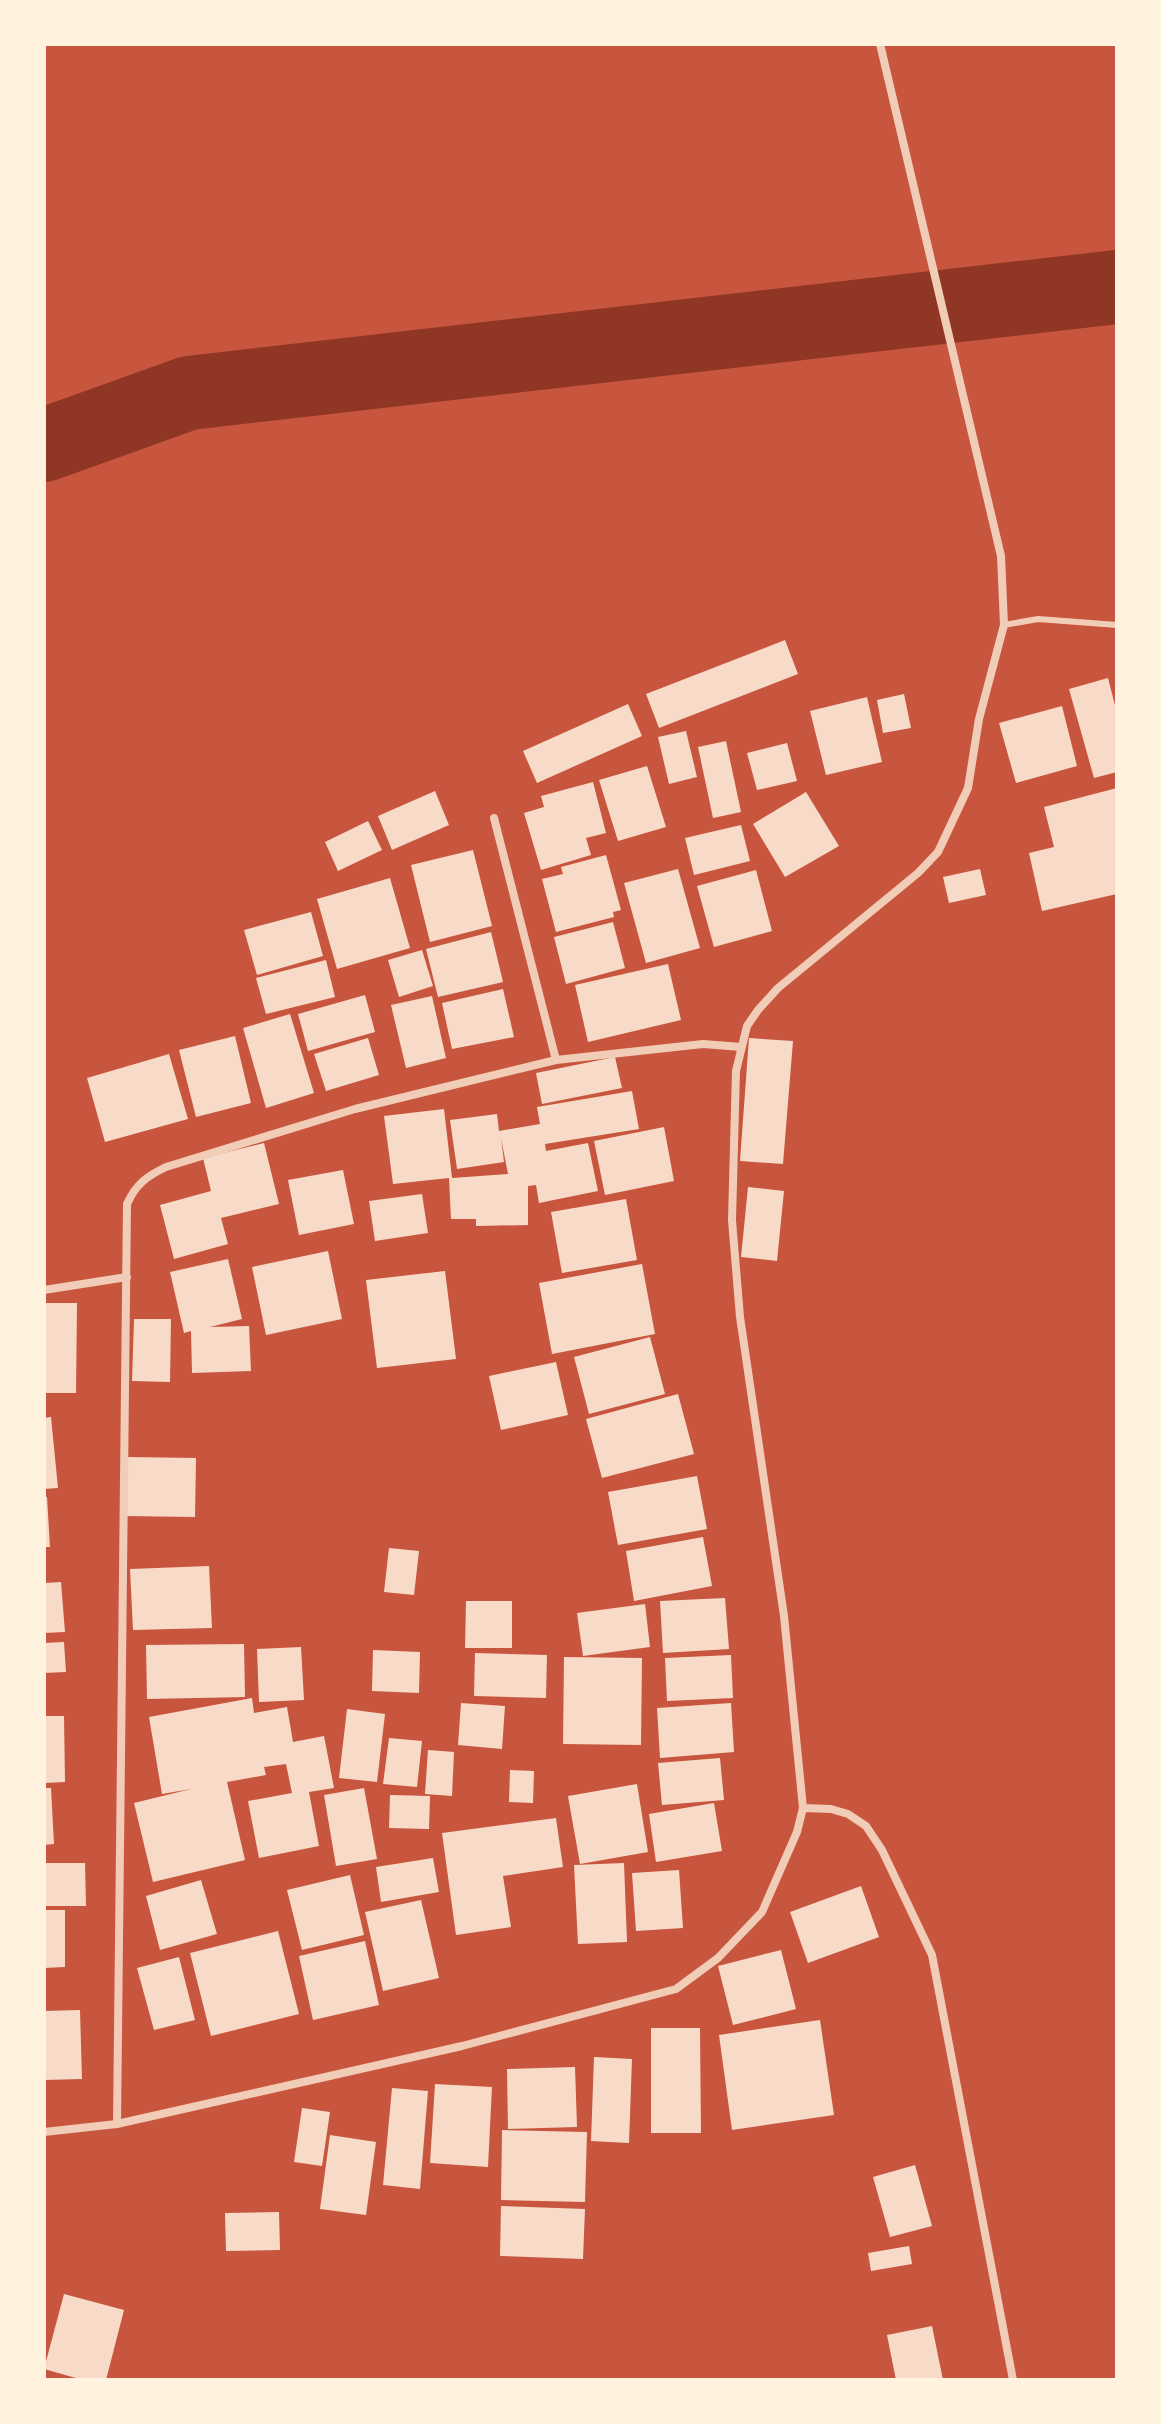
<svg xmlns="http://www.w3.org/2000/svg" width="1161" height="2424" font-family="'Archivo Narrow',sans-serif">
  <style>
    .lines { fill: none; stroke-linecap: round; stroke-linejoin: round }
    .river { stroke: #8f3625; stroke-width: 74 }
    .building { fill: #f7dbc8 }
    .service { stroke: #f1ccb7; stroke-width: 6 }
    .minor { stroke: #f1ccb7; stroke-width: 8 }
  </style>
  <rect width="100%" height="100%" fill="#c8553d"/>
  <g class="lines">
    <path class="river" d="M44 445 189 393 1117 287"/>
  </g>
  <path class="building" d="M785 640 798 674 659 728 646 694Z
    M1108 678 1117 713V772L1094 778 1069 689Z
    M904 694 911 728 883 733 877 700Z
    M867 697 882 762 826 775 810 711Z
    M628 704 642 736 537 783 523 751Z
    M1062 706 1077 766 1016 783 999 723Z
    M686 731 697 777 669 784 658 737Z
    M726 741 741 812 713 818 698 747Z
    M787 743 797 781 757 790 747 753Z
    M647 766 666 827 618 841 599 780Z
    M593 782 606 833 586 838 591 855 541 870 524 813 544 807 541 796Z
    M1117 788V894L1042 911 1029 853 1054 847 1044 807Z
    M435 791 449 825 392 850 378 816Z
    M806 792 839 846 785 877 753 824Z
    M368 821 382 850 338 871 325 842Z
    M741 825 750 861 694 875 685 838Z
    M473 850 492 926 430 942 411 865Z
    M606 855 621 910 613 912 614 917 556 932 542 879 563 874 561 867Z
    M678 869 700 948 646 963 624 883Z
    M980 869 986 895 949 903 943 877Z
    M756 870 772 931 714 947 697 886Z
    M390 878 410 948 337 969 317 899Z
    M311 912 323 956 257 975 244 930Z
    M613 922 625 968 566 984 554 937Z
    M491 932 503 982 438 997 426 949Z
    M422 950 433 986 399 997 388 960Z
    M326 960 335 997 266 1014 256 978Z
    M668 964 681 1020 588 1042 575 985Z
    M503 989 514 1037 452 1049 442 1003Z
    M365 995 375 1032 308 1051 298 1014Z
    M432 996 446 1058 406 1068 391 1005Z
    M290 1014 314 1093 266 1108 243 1028Z
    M235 1036 251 1103 196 1117 179 1050Z
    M368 1038 379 1075 326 1091 314 1054Z
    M749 1038 793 1041 783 1164 740 1161Z
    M169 1054 188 1119 105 1142 87 1078Z
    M615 1057 622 1088 542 1104 536 1073Z
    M632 1091 639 1129 545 1144 546 1151 588 1143 598 1191 539 1203 536 1185 528 1186V1225L476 1226V1219H451L449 1178 393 1184 384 1116 444 1109 452 1178 508 1174 501 1138 504 1162 457 1169 450 1120 497 1114 499 1131 540 1124 537 1107Z
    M664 1127 674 1181 605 1195 594 1141Z
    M264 1143 279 1204 221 1218 228 1244 174 1259 160 1205 211 1191 203 1158Z
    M343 1170 354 1224 299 1235 288 1180Z
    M748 1187 784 1191 777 1261 741 1257Z
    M422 1194 428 1233 375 1241 369 1201Z
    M626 1199 637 1260 562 1273 551 1212Z
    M328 1251 342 1319 266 1335 252 1267Z
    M228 1259 242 1319 210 1327 249 1326 251 1371 192 1373 191 1331 184 1333 170 1272Z
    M642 1264 655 1334 552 1354 539 1283Z
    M445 1271 456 1359 377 1368 366 1280Z
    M44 1303H77L76 1393H44Z
    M134 1319H171L170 1382 132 1381Z
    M650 1337 665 1394 589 1414 574 1357Z
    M556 1362 568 1415 501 1430 489 1376Z
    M678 1394 694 1454 602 1478 586 1419Z
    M51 1417 58 1488 44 1489V1418Z
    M126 1457 196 1458 195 1517 124 1516Z
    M697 1476 707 1529 618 1545 608 1492Z
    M44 1497H47L50 1547H44Z
    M703 1537 712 1586 634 1601 626 1551Z
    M389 1548 419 1551 414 1595 384 1592Z
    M209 1566 212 1628 133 1630 130 1569Z
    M61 1582 65 1632 44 1633V1583Z
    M725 1598 729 1649 663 1653 660 1601Z
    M466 1601H512V1648H465Z
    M645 1604 650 1647 583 1656 577 1613Z
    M64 1642 66 1672 44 1673V1643Z
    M244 1644 245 1697 147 1699 146 1645Z
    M301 1647 304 1700 259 1702 257 1649Z
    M373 1650 420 1652 419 1693 372 1691Z
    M475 1653 547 1655 546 1698 474 1696Z
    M731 1655 733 1698 667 1701 665 1658Z
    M564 1657 642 1658 641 1745 563 1744Z
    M252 1698 254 1713 287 1707 293 1742 324 1736 334 1788 309 1792 319 1846 259 1858 248 1801 292 1793 286 1764 264 1767 266 1775 227 1782 245 1860 153 1882 134 1803 191 1789 162 1794 149 1717Z
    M461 1703 505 1706 502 1749 458 1745Z
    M731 1703 734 1752 660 1758 657 1708Z
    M347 1709 385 1714 377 1782 339 1778Z
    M44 1716H64L65 1782 44 1783Z
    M389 1738 422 1741 417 1787 383 1784Z
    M428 1750 454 1752 452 1796 425 1794Z
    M720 1758 724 1800 662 1805 658 1763Z
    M510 1770 534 1771 533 1803 509 1802Z
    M637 1784 648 1852 580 1864 568 1796Z
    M44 1788H51L54 1844 44 1845Z
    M364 1788 377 1859 336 1866 324 1795Z
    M390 1795 430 1796 429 1829 389 1828Z
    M714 1803 722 1851 656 1862 649 1814Z
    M556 1818 563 1867 503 1876 511 1927 456 1935 442 1833Z
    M433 1858 439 1892 381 1902 376 1867Z
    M44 1863H85L86 1906H44Z
    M624 1863 627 1942 578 1944 574 1865Z
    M679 1870 683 1928 636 1931 632 1873Z
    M350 1875 364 1935 302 1950 287 1890Z
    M201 1880 217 1934 160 1950 146 1896Z
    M861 1886 879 1937 808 1963 790 1912Z
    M421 1900 439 1978 383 1991 365 1912Z
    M44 1910H65V1967L44 1968Z
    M278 1931 299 2014 211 2036 190 1953Z
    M365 1941 379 2005 313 2020 299 1956Z
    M781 1950 796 2009 733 2025 718 1966Z
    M179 1957 195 2020 154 2030 137 1968Z
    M80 2010 82 2079 44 2080V2011Z
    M820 2020 834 2115 732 2130 719 2035Z
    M651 2028H700L701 2133H651Z
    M594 2057 632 2059 629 2143 591 2141Z
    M575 2067 577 2127 508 2129 507 2069Z
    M435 2084 492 2087 488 2167 430 2163Z
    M392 2088 428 2091 420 2189 383 2185Z
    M302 2108 330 2112 322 2166 294 2162Z
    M502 2130 587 2132 585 2202 501 2200Z
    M330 2135 376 2142 366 2215 320 2209Z
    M915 2165 932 2226 890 2237 873 2177Z
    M501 2206 585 2209 583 2259 500 2256Z
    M279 2212 280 2250 226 2251 225 2213Z
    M909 2246 912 2264 871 2271 868 2253Z
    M64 2294 124 2310 106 2380H83L44 2369Z
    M932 2326 943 2380H896L887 2335Z"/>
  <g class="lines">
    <path class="service" d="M1004 625 1038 619 1117 625"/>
    <path class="minor" d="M556 1060 703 1044 741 1047
      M44 1290 127 1277
      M803 1808 831 1809 848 1814 866 1826 882 1850 932 1955 1013 2380
      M117 2124 127 1204C136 1184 147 1176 166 1167L355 1109 556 1060 494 818
      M44 2132 117 2124 462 2046 676 1989 718 1958 762 1912 797 1832 803 1808 784 1616 740 1317 732 1220 736 1071 747 1026 758 1010 778 988 918 873 938 852 968 788 979 719 1004 625 1001 556 880 44"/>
  </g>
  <rect width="1161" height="2424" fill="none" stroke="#fff3e0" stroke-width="92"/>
</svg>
